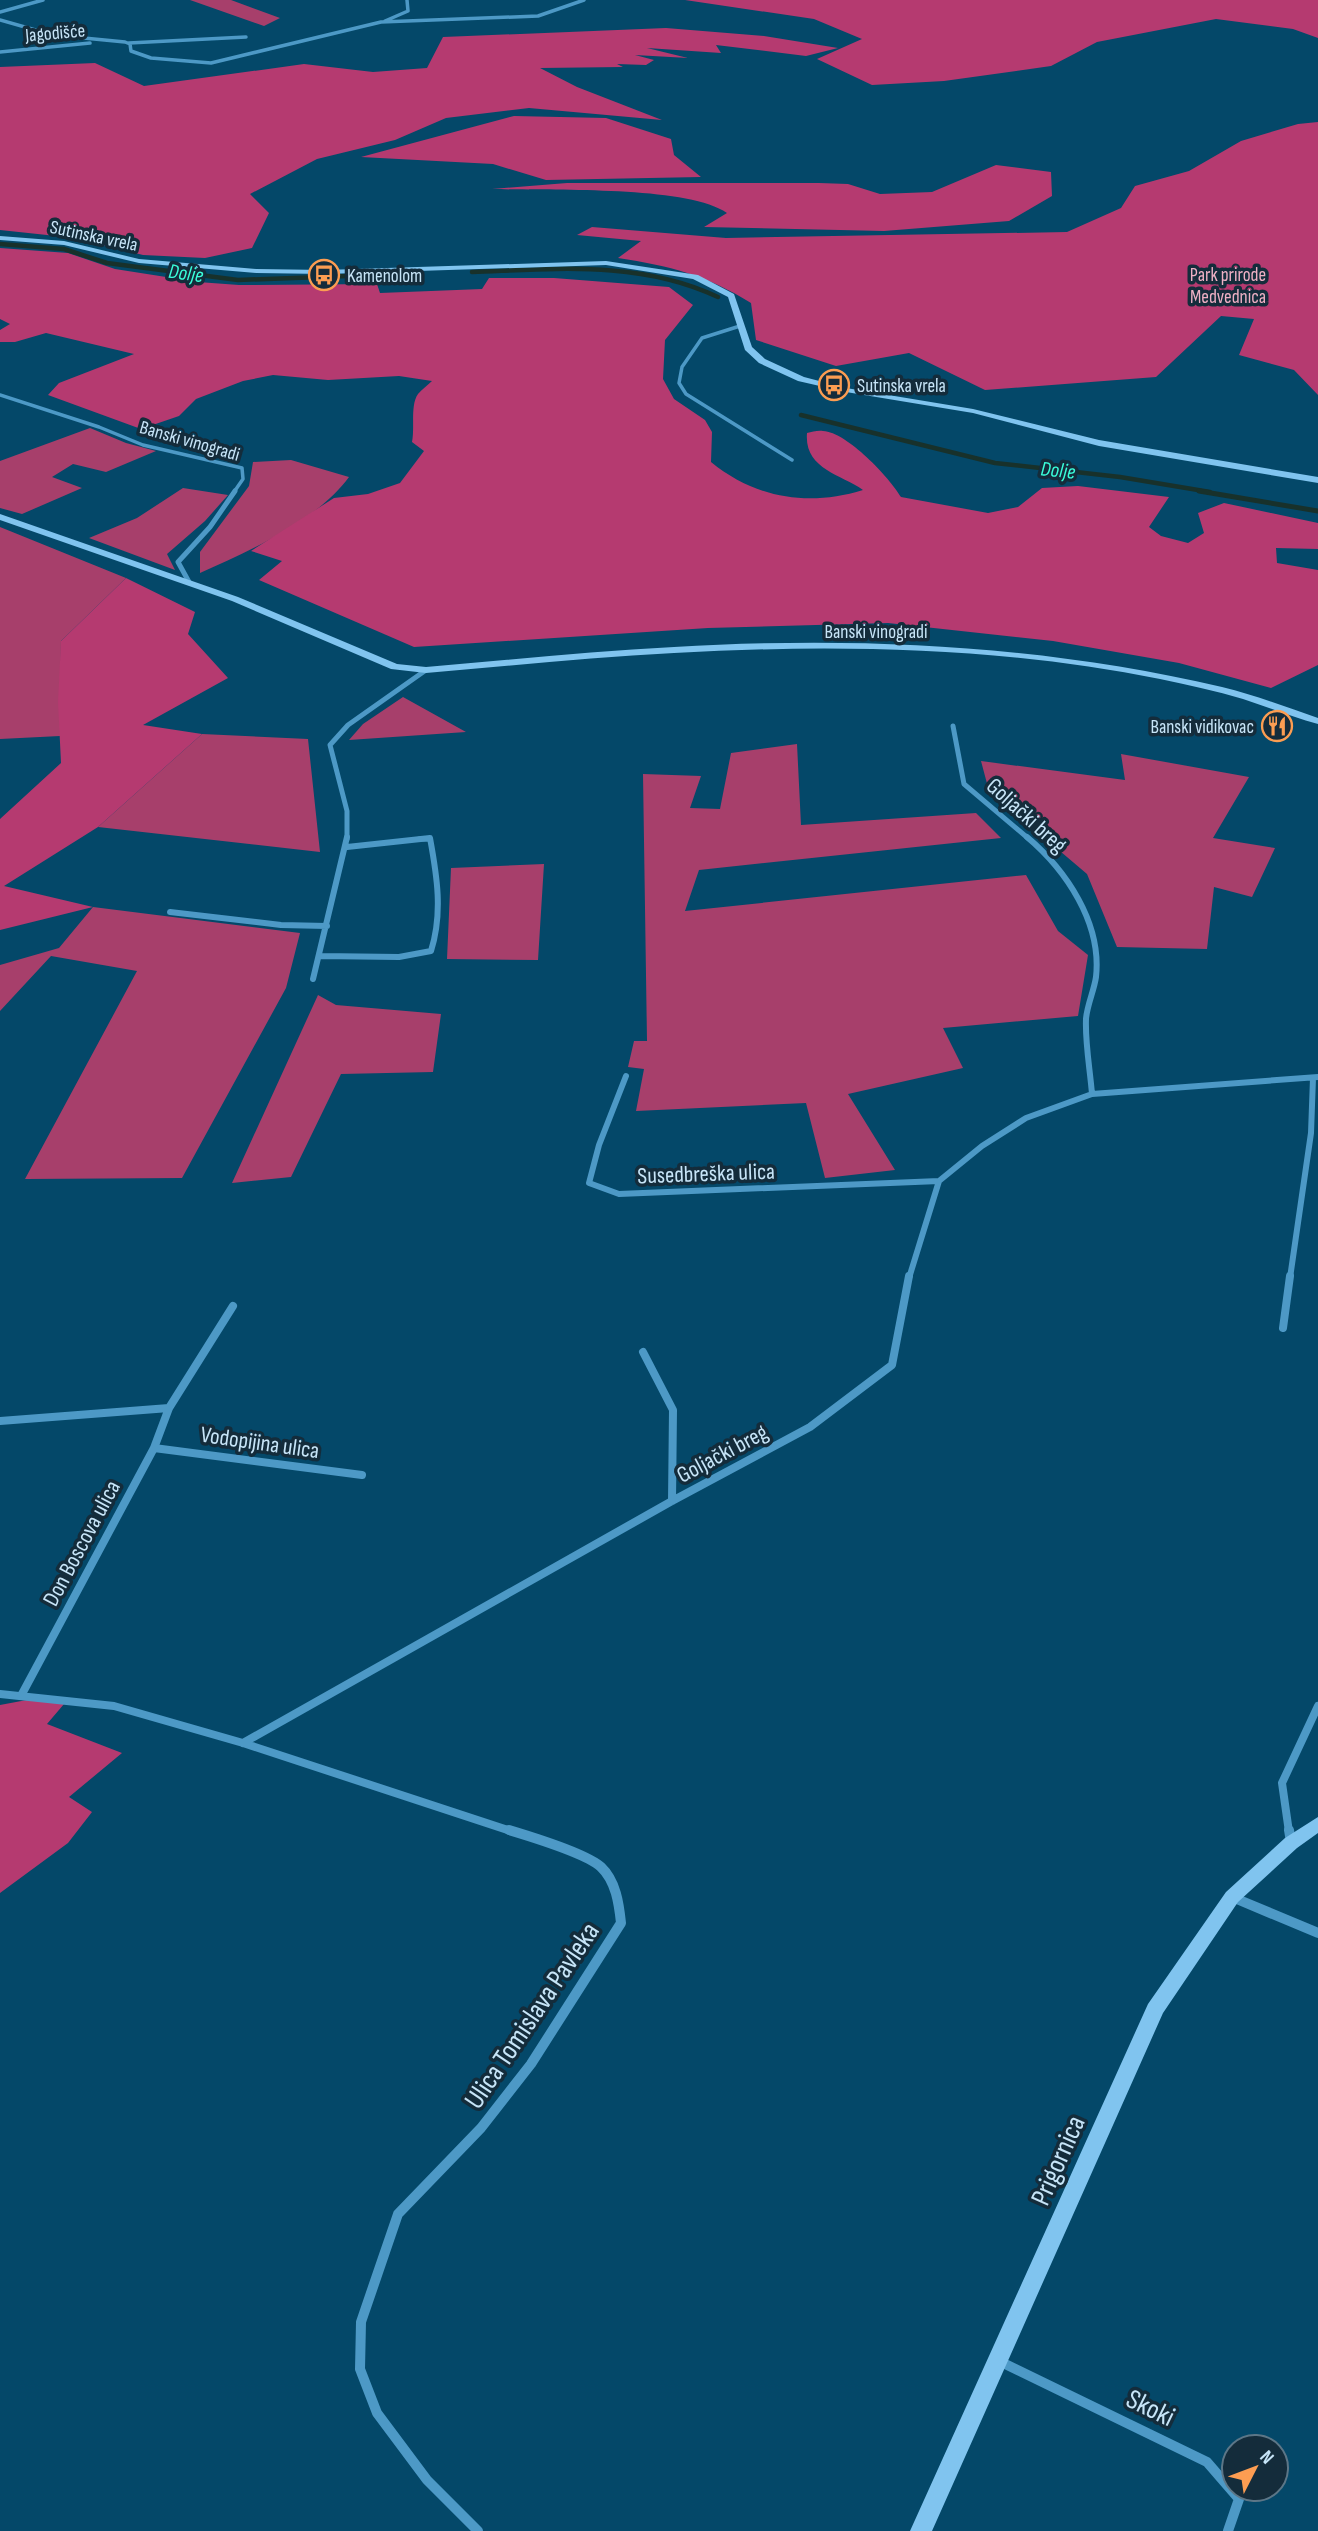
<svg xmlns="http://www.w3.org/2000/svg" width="1318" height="2531" font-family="'Sofia Sans Condensed',sans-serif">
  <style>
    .green { fill: #a73f6b }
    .forest { fill: #b53a70 }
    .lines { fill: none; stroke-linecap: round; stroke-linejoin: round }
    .stream-far1 { stroke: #18312b; stroke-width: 4.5 }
    .stream { stroke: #18312b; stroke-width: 5 }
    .street-far4 { stroke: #4d99c6; stroke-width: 3.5 }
    .street-far3 { stroke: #4d99c6; stroke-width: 5 }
    .street-far2 { stroke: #4d99c6; stroke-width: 6 }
    .street-far1 { stroke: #4d99c6; stroke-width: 8 }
    .street { stroke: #4d99c6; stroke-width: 10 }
    .secondary { fill: #80c4ef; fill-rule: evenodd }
    .labels { text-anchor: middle; stroke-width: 7; stroke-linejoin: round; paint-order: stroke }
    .far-street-label { font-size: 19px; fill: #c7e5f8; stroke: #142c3b }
    .far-park-label { font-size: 19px; fill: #efb0c5; stroke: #142c3b }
    .far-poi-label { font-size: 19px; fill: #c7e5f8; stroke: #142c3b; text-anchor: start }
    .far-water-label { font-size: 21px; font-style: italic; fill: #3afeda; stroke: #142c3b }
    .street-label { font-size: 23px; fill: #c7e5f8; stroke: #142c3b }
    .near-street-label { font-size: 28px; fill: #c7e5f8; stroke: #142c3b }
  </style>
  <rect width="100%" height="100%" fill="#044869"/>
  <path class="green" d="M190 0H231L280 18 264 26Z
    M90 428 126 443 156 451 106 472 73 464 52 477 82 488 22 514 0 508V461Z
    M291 460 349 477C317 521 249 551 200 573V552L249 486 253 462Z
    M183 488 228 495 205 521 167 554 175 570 89 538 137 518Z
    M0 527 126 578 61 641 60 736 0 739Z
    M403 697 466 732 349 740 363 724Z
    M202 734 308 739 320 852 98 827Z
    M797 744 801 825 976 813 1001 838 699 870 685 911 1026 875 1058 931 1088 955 1078 1016 943 1028 963 1068 848 1094 895 1170 825 1178 806 1103 636 1111 644 1069 628 1067 634 1041H647L643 774 701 776 690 808 720 809 731 753Z
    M1121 754 1249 777 1213 838 1275 848 1252 897 1214 887 1207 949 1117 947 1087 874 989 791 981 761 1125 780Z
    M544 864 538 960 447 959 451 868Z
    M93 907 300 933 286 988 182 1178 25 1179 137 971 51 956 0 1011V965L59 948Z
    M318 995 336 1005 441 1014 433 1072 341 1074 291 1177 232 1183Z"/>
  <path class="forest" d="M685 0H1318V38L1293 29 1216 19 1097 42 1051 66 944 81 872 85 817 59 862 39 814 19Z
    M666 28 764 36 838 48 806 56 716 45 721 53 647 48 688 58 635 55 654 60 646 65 617 64 623 67 540 68 577 87 662 120 529 108 446 118 395 140 317 159 250 194 269 213 252 248 205 258 143 255 75 238 0 230V67L95 63 144 86 304 64 373 72 427 68 443 37Z
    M514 116 606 118 671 139 674 155 701 177 546 180 493 164 361 157Z
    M1318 122V395L1294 370 1239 355 1254 319 1221 316 1156 377 985 390 909 353 836 366 756 340 751 303C706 275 670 266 618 258L641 241 577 235 592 227 726 238 1067 232 1121 208 1135 186 1189 171 1241 141 1298 124Z
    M996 165 1051 172 1052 196 1009 221 884 231 704 227 727 213C686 185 547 191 492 189L567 183H819L848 184 880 194 932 192Z
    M0 248 68 253 115 269 198 282 239 285 377 284 380 293 482 289 489 278H554L669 287 693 305 665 340 663 379 674 399 705 420 712 432 711 462C755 498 808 507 863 490 840 474 804 469 807 433 812 432 818 430 823 431 847 432 890 478 901 497L988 513 1018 507 1042 488 1078 486 1169 497 1149 527 1161 536 1188 543 1204 533 1198 513 1224 503 1318 523V549L1276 548 1277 563 1318 570V665L1271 688 1179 663 1053 641 888 623 708 628 414 647 259 580 282 561 251 551 334 498 368 494 400 483 424 451 412 442C415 428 410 405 418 394 422 389 428 385 432 381L399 376 328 380 273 375 243 381 196 399 179 416 141 429 48 395 59 383 134 354 46 333 15 342H0V330L10 324 0 319Z
    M126 578 195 612 188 634 228 678 143 725 202 734 98 827 4 886 93 907 0 930V819L61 763 58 702 61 641Z
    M32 1699 64 1704 47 1724 122 1753 69 1797 92 1812 68 1843 0 1893V1705Z"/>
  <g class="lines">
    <path class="stream-far1" d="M0 244 64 249 107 263 238 280 375 275
      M472 272C556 269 640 260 718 297
      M801 415 995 463 1120 477 1210 492"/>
    <path class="stream" d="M1199 491 1318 511"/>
    <path class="street-far4" d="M0 12 43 0
      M0 20 53 35 125 42 130 44 131 51 151 58 211 63 381 22 538 16 584 0
      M385 21 408 11 407 0
      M129 43 246 37
      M0 52 90 43
      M740 326 702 338 682 367 679 383 686 394 792 460
      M0 395 99 427 143 445 242 468 243 479 234 492"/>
    <path class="street-far3" d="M189 582 178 562 210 527 235 491
      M953 726 964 784 1029 839
      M347 839V811L330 745 348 725 426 670
      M419 839H430"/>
    <path class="street-far2" d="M1027 837C1066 870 1102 923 1096 977 1094 991 1087 1005 1086 1019 1085 1043 1090 1069 1092 1094
      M170 912 281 925 327 926
      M320 956 399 957 431 951C443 913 437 876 430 838L347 847
      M313 979 347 837
      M626 1076 599 1145 589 1183 619 1194 939 1181
      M909 1278 939 1181 982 1146 1026 1118 1092 1094 1318 1077
      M1290 1278 1311 1133 1313 1078"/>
    <path class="street-far1" d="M1283 1328 1290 1276
      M643 1352 673 1410 672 1501
      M0 1421 169 1408
      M154 1448 362 1475
      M0 1694 114 1706 243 1743 514 1832
      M22 1694 154 1448 169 1408 233 1306
      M243 1743 672 1501 810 1427 892 1365 909 1276
      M1289 1832 1282 1783 1318 1706"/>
    <path class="street" d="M1289 1830 1291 1842
      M1232 1897 1318 1933
      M999 2361 1207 2462 1239 2499 1228 2531
      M478 2531 427 2480 377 2413 360 2369 361 2322 398 2214 481 2128 531 2064 621 1923C619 1904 616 1881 601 1867 587 1854 529 1836 509 1830"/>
    <path class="secondary" d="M0 236 64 241 139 259 256 269 325 270 606 261 698 275 734 294 752 347 765 359 804 377 846 388 973 409 1099 440 1318 477V483L1099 446 973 413 846 392 798 381 759 363 745 350 728 297 693 279 606 265 325 274 256 273 139 263 64 245 0 240Z
      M0 514 238 597 397 664 426 667C509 660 591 651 674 647 858 636 1043 645 1222 687 1255 695 1286 707 1318 718V724C1292 717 1268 707 1243 699 1216 691 1188 685 1160 679 1001 647 836 644 674 653 591 657 509 666 426 673L391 669 232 601 0 520Z
      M1318 1817V1833L1297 1848 1238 1902 1163 2013 932 2531H910L1148 2004 1226 1892 1285 1838Z"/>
  </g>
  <defs>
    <g id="bus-ring" transform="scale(1.575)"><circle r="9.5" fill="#142c3b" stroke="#fc9d52" stroke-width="1.5"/><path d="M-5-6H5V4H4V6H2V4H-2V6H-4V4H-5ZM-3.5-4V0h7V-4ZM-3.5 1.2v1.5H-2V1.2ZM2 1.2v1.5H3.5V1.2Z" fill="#fc9d52"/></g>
    <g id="restaurant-ring" transform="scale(1.575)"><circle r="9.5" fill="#142c3b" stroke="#fc9d52" stroke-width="1.5"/><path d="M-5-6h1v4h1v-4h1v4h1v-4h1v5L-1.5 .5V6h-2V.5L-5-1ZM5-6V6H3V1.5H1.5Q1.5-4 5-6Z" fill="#fc9d52"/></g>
  </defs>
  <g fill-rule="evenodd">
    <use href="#bus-ring" x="324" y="275"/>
    <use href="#bus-ring" x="834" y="385"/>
    <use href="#restaurant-ring" x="1277" y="726"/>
  </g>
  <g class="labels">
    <g class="far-street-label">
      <text transform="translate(55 32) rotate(-5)" y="7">Jagodišće</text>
      <text transform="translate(94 235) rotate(12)" y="7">Sutinska vrela</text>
      <text transform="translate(190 440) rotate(16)" y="7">Banski vinogradi</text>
      <text x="876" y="638">Banski vinogradi</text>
    </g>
    <g class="far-park-label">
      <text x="1228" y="281">Park prirode<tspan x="1228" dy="22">Medvednica</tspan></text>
    </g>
    <g class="far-poi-label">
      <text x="347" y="282">Kamenolom</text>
      <text x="857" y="392">Sutinska vrela</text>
      <text x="1254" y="733" text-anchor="end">Banski vidikovac</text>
    </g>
    <g class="far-water-label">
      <text transform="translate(186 273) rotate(8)" y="7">Dolje</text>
      <text transform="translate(1058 470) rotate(6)" y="7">Dolje</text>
    </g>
    <g class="street-label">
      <text transform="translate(1027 815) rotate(42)" y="8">Goljački breg</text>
      <text transform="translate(706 1173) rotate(-2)" y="8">Susedbreška ulica</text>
      <text transform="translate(260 1442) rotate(8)" y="8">Vodopijina ulica</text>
      <text transform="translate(722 1453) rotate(-28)" y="8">Goljački breg</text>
      <text transform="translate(81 1543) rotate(-62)" y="8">Don Boscova ulica</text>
    </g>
    <g class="near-street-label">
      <text transform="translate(531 2015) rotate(-56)" y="10">Ulica Tomislava Pavleka</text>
      <text transform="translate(1057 2160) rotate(-66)" y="10">Prigornica</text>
      <text transform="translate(1151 2407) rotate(26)" y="10">Skoki</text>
    </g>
  </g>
  <g transform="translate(1255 2468) rotate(48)"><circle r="33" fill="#142c3b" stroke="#5c7687" stroke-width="2"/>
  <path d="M0-5L12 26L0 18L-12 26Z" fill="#fc9d52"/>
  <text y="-10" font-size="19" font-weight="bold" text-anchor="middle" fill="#c7e5f8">N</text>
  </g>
</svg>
